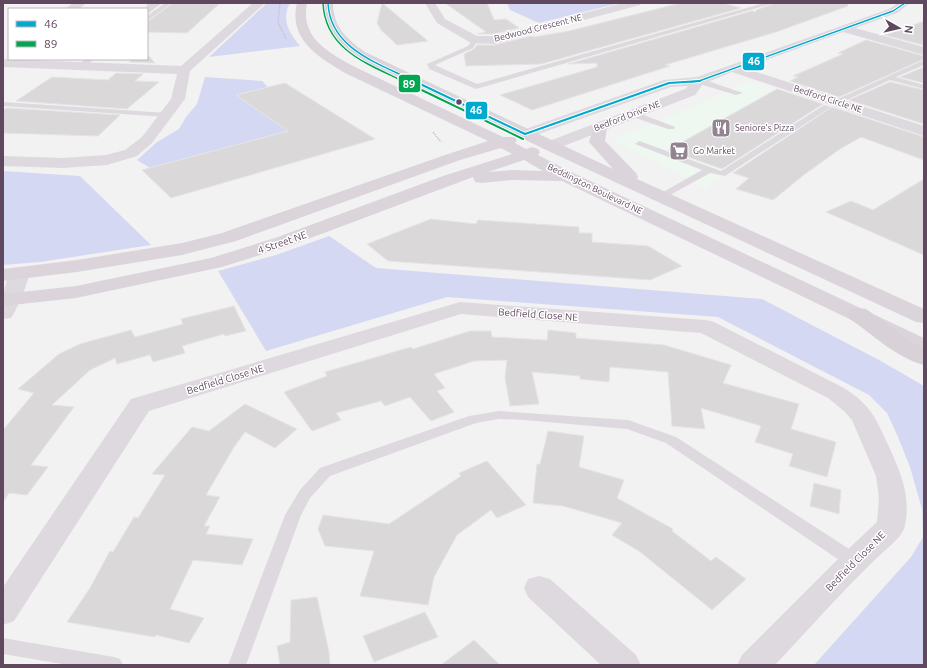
<svg xmlns="http://www.w3.org/2000/svg" width="927" height="668" font-family="Ubuntu,sans-serif">
  <style>
    .commercial { fill: #eef8f1 }
    .green { fill: #d5d8f2 }
    .building { fill: #dbd8da; stroke: #e5e4e5 }
    .lines { fill: none; stroke-linecap: round; stroke-linejoin: round }
    .path { stroke: #c7c3d1; stroke-width: 1.5; stroke-dasharray: 1.5 1; stroke-linecap: butt }
    .lane { fill: #ded9de; fill-rule: evenodd }
    .street { fill: #ded9de; fill-rule: evenodd }
    .secondary { fill: #dbd5db; fill-rule: evenodd }
    .primary { fill: #d8d1d8; fill-rule: evenodd }
    .bus-1-far1-casing { stroke: #fff; stroke-width: 3 }
    .bus-1-casing { stroke: #fff; stroke-width: 4 }
    .bus-2-far1-casing { stroke: #fff; stroke-width: 3 }
    .bus-2-casing { stroke: #fff; stroke-width: 4 }
    .bus-1-far1 { stroke: #00a9ce; stroke-width: 1.5 }
    .bus-1 { stroke: #00a9ce; stroke-width: 2 }
    .bus-2-far1 { stroke: #00a651; stroke-width: 1.5 }
    .bus-2 { stroke: #00a651; stroke-width: 2 }
    .bus-dot { fill: #60485f; stroke: #fff; stroke-width: 1.5 }
    .labels { text-anchor: middle; stroke-width: 3; stroke-linejoin: round; paint-order: stroke }
    .far-street-label { font-size: 9px; fill: #60485f; stroke: #fff }
    .far-poi-label { font-size: 9px; fill: #60485f; stroke: #fff; text-anchor: start }
    .street-label { font-size: 10px; fill: #60485f; stroke: #fff }
    .line-badge { stroke: #fff; stroke-width: 1.5 }
    .badge-label { font-size: 11px; text-anchor: middle; font-weight: bold; fill: #fff }
  </style>
  <rect width="100%" height="100%" fill="#f2f2f2"/>
  <path class="commercial" d="M749 81 833 109 705 188 616 142 614 138 663 120Z"/>
  <path class="green" d="M267 3H290C281 19 289 33 300 46L209 57Z
    M507 3H620L539 23 510 10Z
    M205 77 262 81 268 87 236 95 288 131 150 168 137 160 157 142 179 129 186 117 197 104Z
    M3 171 80 176 151 245 40 262 3 265Z
    M329 236 376 268 762 299 879 360 924 386V665H814L911 557 923 537 922 509 910 467 898 437 887 413 869 395 718 317 447 297 266 351 218 271 276 255Z"/>
  <path class="building" d="M147 3H162L147 14Z
    M173 3H176L219 4 187 33 147 32V22Z
    M382 3 428 41 397 45 381 30 377 23Z
    M445 3H487L494 20 506 19 519 28 494 34H477L486 32Z
    M681 3H723L741 8 541 64 466 66 464 54 474 49 477 45H494L531 36 534 37 569 31Z
    M775 3H848V6L776 32 665 65 670 66 532 110 500 95 597 67V63L568 64 752 11 756 12V10Z
    M924 21V45L884 35 900 30Z
    M866 40 924 56V59L839 97 790 81 798 77 793 76 843 54 838 53Z
    M147 54 155 63 129 62 133 59H147Z
    M924 67V83L900 77Z
    M116 73 143 74 135 81 159 82 127 109 16 101 52 77 108 80Z
    M890 82 924 90V124L849 100Z
    M285 83 375 139 171 198 142 170 288 131 236 95Z
    M777 89 823 104 722 169 668 150Z
    M832 107 924 137V160L861 137 840 149 805 174 773 200 736 189 749 178 733 173Z
    M7 108 120 115 98 136 3 133V110Z
    M924 179V255L826 212 851 201 873 210Z
    M431 219 476 224 478 220 579 227V233H592V242L648 246 682 266 650 280 388 261 367 244Z
    M234 306 246 331 225 336 224 334 182 346 185 353 153 362 150 355 117 364 115 358 90 370 52 405 74 407 31 465 48 467 27 495 9 493 3 502V430L34 393 18 389 59 354 80 344 131 330 135 337 183 324 181 319Z
    M548 330 576 333V338L664 345 731 365 723 383 799 404 791 429 836 442 827 477 789 466 793 454 755 442 761 426 701 408 705 429 672 426 668 372 610 367 609 382 580 379V376L532 372 539 404 510 406 505 378 507 360 474 361 434 374 445 388 437 391 454 412 431 421 410 397 385 406 381 401 336 413 341 420 312 431 284 392 327 376 325 372 411 347 413 349 470 331H491L492 337 547 340Z
    M245 404 297 429 275 448 245 432 234 447 206 495 220 497 204 526H210L206 534 253 539 242 565 193 560 170 609 204 618 189 643 156 635 155 637 67 622 90 588 110 551 113 552 134 517 138 518 165 475 152 474 192 427 209 431Z
    M548 431 584 436 579 467 624 480 617 498 673 529 672 531 711 561 716 557 746 579 712 610 639 551 612 535 622 523 563 506 533 503 537 464H540Z
    M487 461 526 505 497 518 491 510 457 535 434 577 428 605 360 596 374 551 325 546 318 529 323 515 389 524 461 476 459 473Z
    M814 483 841 490 839 514 810 506Z
    M317 597 329 652 330 665H280L277 646 290 642 291 600Z
    M425 612 438 637 374 662 363 636Z
    M474 640 500 665H441Z"/>
  <g class="lines">
    <path class="path" d="M280 4 278 22 286 39
      M433 132 441 142"/>
    <path class="lane" d="M165 3H172L147 21V16Z
      M764 3H774L476 89 429 69 427 64 468 46 473 39H477L478 40 473 48 435 65 477 84Z
      M86 59H94L84 68H78V64Z
      M924 60V65L896 77 924 85V89L890 80 838 104 831 102Z
      M696 79H702L743 93 736 95 696 83Z
      M3 102 167 113 171 115 167 117 3 106Z
      M824 105 831 107 725 176 710 173 661 200 658 199V195L702 170 635 144 639 141 642 142 721 171Z
      M630 112H636L675 127 674 129H668L630 116Z
      M499 411 628 420 676 437 860 556 862 561 860 566 854 567 848 566 666 443 627 429 524 420 499 419 476 423 330 476 310 498 301 515 246 665H228L285 515 300 490 320 468 469 416Z
      M3 638 114 657 120 659 123 665H68L3 654Z"/>
    <path class="street" d="M73 3H86L79 9H65Z
      M253 3H265L190 71 185 99 152 143 137 156 107 165 63 168 3 166V156L63 158 106 155 125 150 142 137 171 99 177 74 3 67V59L181 66Z
      M425 3H435L445 19 477 36H494L623 3H641L640 5 494 44 471 43 437 23Z
      M898 3H910L897 13 855 28 924 47V55L843 32 744 68 924 126V136L732 72 703 84 695 95 556 149H544L542 146 544 143 685 89 688 86 671 87 530 137H520L517 134 520 131 664 80 697 77 889 9Z
      M20 267 27 269 30 273C25 289 20 304 11 318L3 319C3 301 2 284 13 269Z
      M460 302 706 320 714 322 844 388C873 407 876 419 890 449 901 473 911 498 905 525 903 537 888 547 880 555 843 590 810 628 775 665H737L742 655 844 553 877 522 879 498 876 476 852 420 844 411 828 398 701 333 461 314 149 411 14 621 3 625V587L131 399Z
      M539 576 550 579 636 655 641 665H601L528 597 524 588 528 579Z"/>
    <path class="secondary" d="M297 3H307C300 38 328 52 355 67L503 137H514L517 140 515 143 526 149 532 147 538 149 540 152 538 155 571 172 924 338V353L916 351 562 181 512 180 481 183 475 182 473 177 292 245 222 267 76 298 3 306V294L76 286 211 258 278 237 443 176 512 154 501 148 460 160 236 241 182 255 77 272 3 281V269L77 260 182 243 222 233 448 154 488 141 345 73C318 57 288 39 297 3ZM524 160 543 171 512 170 488 172Z
      M323 3H333C333 27 347 39 365 52L613 169 589 142 594 125H604L607 128 605 141 636 173 638 177 637 179 924 309V323L916 322 544 149 357 58C337 43 321 29 323 3Z"/>
    <path class="primary" d="M858 308 866 309 909 340 924 349V365C897 358 873 335 850 319L847 314 850 309Z"/>
    <g class="bus-1-far1-casing">
      <path id="bus-1-far1" d="M328 3C330 50 381 64 416 82
        M690 82 699 81 893 11 905 3"/>
    </g>
    <g class="bus-1-casing">
      <path id="bus-1" d="M414 81 525 134 669 83 700 81"/>
    </g>
    <g class="bus-2-far1-casing">
      <path id="bus-2-far1" d="M323 3C325 50 368 64 405 82"/>
    </g>
    <g class="bus-2-casing">
      <path id="bus-2" d="M403 81 523 139"/>
    </g>
    <use href="#bus-1-far1" class="bus-1-far1"/>
    <use href="#bus-1" class="bus-1"/>
    <use href="#bus-2-far1" class="bus-2-far1"/>
    <use href="#bus-2" class="bus-2"/>
  </g>
  <defs>
    <g id="restaurant-square" transform="scale(1)"><rect x="-9" y="-9" width="18" height="18" rx="4" fill="#938492" stroke="#fff"/><path d="M-5-6h1v4h1v-4h1v4h1v-4h1v5L-1.5 .5V6h-2V.5L-5-1ZM5-6V6H3V1.5H1.5Q1.5-4 5-6Z" fill="#fff"/></g>
    <g id="supermarket-square" transform="scale(1)"><rect x="-9" y="-9" width="18" height="18" rx="4" fill="#938492" stroke="#fff"/><path d="M-6-5.5h2.5l.6 2H6L4.5 2H-2.5L-4.4-4H-6ZM-1.5 3.2a1.3 1.3 0 1 0 .1 0ZM3 3.2a1.3 1.3 0 1 0 .1 0Z" fill="#fff"/></g>
  </defs>
  <g fill-rule="evenodd">
    <use href="#restaurant-square" x="721" y="128"/>
    <use href="#supermarket-square" x="679" y="151"/>
  </g>
  <circle class="bus-dot" cx="459" cy="102" r="3.5"/>
  <g class="labels">
    <g class="far-street-label">
      <text transform="translate(538 28) rotate(-14)" y="3">Bedwood Crescent NE</text>
      <text transform="translate(828 99) rotate(18)" y="3">Bedford Circle NE</text>
      <text transform="translate(627 116) rotate(-21)" y="3">Bedford Drive NE</text>
      <text transform="translate(595 189) rotate(26)" y="3">Beddington Boulevard NE</text>
    </g>
    <g class="far-poi-label">
      <text x="735" y="131">Seniore's Pizza</text>
      <text x="693" y="154">Go Market</text>
    </g>
    <g class="street-label">
      <text transform="translate(282 242) rotate(-19)" y="4">4 Street NE</text>
      <text transform="translate(538 314) rotate(4)" y="4">Bedfield Close NE</text>
      <text transform="translate(225 379) rotate(-17)" y="4">Bedfield Close NE</text>
      <text transform="translate(855 561) rotate(-45)" y="4">Bedfield Close NE</text>
    </g>
  </g>
  <g class="line-badge">
    <rect x="742" y="52" width="23" height="19" rx="4" fill="#00a9ce"/>
    <rect x="398" y="74" width="23" height="19" rx="4" fill="#00a651"/>
    <rect x="465" y="101" width="23" height="19" rx="4" fill="#00a9ce"/>
  </g>
  <g class="badge-label">
    <text x="754" y="65">46</text>
    <text x="409" y="88">89</text>
    <text x="476" y="114">46</text>
  </g>
  <rect width="927" height="668" fill="none" stroke="#60485f" stroke-width="8"/>
  <rect x="8" y="8" width="140" height="52" fill="#ffffff" stroke="#bfb6bf"/>
  <rect x="16" y="21" width="20" height="6" fill="#00a9ce" stroke="#bfb6bf"/>
  <text x="44" y="28" font-size="12" fill="#60485f">46</text>
  <rect x="16" y="41" width="20" height="6" fill="#00a651" stroke="#bfb6bf"/>
  <text x="44" y="48" font-size="12" fill="#60485f">89</text>
  <g transform="translate(899 28) rotate(98)" stroke="#ffffff" stroke-width="3" paint-order="stroke">
  <path d="M0-3L7 15L0 10L-7 15Z" fill="#60485f"/>
  <text y="-6" font-size="11" font-weight="bold" text-anchor="middle" fill="#60485f">N</text>
  </g>
</svg>
